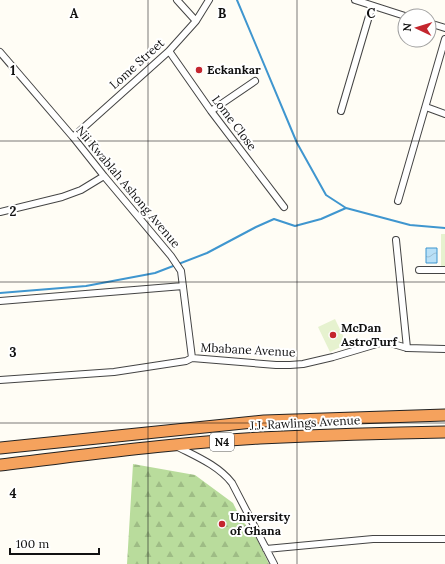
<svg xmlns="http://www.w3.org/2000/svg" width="445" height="564" font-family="Lora,serif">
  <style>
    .forest { fill: url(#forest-firs) }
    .pitch { fill: #e6f2cf }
    .water { fill: url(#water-waves); stroke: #3f96cf }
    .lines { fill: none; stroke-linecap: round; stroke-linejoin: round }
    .stream { stroke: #3f96cf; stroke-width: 2 }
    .street-casing { stroke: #444; stroke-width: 8 }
    .highway-casing { stroke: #222; stroke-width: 13 }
    .street { stroke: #fff; stroke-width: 6 }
    .highway { stroke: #f5a25d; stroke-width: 11 }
    .grid { fill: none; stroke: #111; stroke-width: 1; stroke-opacity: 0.55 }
    .poi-dot { fill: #c4262e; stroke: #fff; stroke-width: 1.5 }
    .labels { text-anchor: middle; stroke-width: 4; stroke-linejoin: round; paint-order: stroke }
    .shield { fill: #fff; stroke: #585858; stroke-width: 1 }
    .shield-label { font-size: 11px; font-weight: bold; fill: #111 }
    .street-label { font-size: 12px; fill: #111; stroke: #fff }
    .poi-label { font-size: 12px; font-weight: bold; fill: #111; stroke: #fff; text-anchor: start }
    .grid-label { font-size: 13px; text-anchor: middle; font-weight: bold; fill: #111; stroke: #fff; stroke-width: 4; stroke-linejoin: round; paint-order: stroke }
  </style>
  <defs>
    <pattern id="forest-firs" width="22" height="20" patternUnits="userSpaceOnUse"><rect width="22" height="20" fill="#b9dc9c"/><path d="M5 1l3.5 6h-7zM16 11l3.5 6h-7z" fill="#9ebc85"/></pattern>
    <pattern id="water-waves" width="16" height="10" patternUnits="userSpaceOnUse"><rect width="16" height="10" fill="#b9e0f7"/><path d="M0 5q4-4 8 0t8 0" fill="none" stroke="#9ebfd3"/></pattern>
  </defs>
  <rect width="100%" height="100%" fill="#fffdf5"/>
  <path class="forest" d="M133 464 195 475 233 503 241 519 257 539 269 564H127Z"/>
  <path class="pitch" d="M441 234H445V266H441Z
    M335 319 347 344 330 352 318 327Z"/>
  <path class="water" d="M426 248H437V263H426Z"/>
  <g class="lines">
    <path class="stream" d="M237 0 297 143 326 195 346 208
      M0 293 86 286 155 273 207 253 256 227 274 219 295 226 321 219 346 208 410 225 445 228"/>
    <g class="street-casing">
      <path id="street" d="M177 0 196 21
        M355 0 405 16
        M429 23 445 28
        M169 51 211 111 284 207
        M0 52 73 137 104 176 171 256 181 271 192 358
        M426 107 445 114
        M211 111 255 81
        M341 111 372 6
        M73 137 169 51 196 21 209 0
        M398 201 445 39
        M0 212 62 197 81 190 104 176
        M396 240 407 348
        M419 270H445
        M0 301 183 286
        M0 380 114 372 186 361 192 358 276 365H290L303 364 333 357 380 343H390L407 348 445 349
        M176 446C195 456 218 465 232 483L274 564
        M266 549 373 539H445"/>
    </g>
    <g class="highway-casing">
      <path id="highway" d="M0 448 264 421 445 415
        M0 465C86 455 173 443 260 438 322 435 383 433 445 432"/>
    </g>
    <use href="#street" class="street"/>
    <use href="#highway" class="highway"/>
  </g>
  <path class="grid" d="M148 0V564M297 0V564M0 141H445M0 282H445M0 423H445"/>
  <g class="poi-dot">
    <circle cx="199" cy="70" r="4"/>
    <circle cx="333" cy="335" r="4"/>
    <circle cx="222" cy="524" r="4"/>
  </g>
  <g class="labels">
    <rect class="shield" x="210" y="433" width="24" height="18" rx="3"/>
    <g class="shield-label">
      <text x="222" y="446">N4</text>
    </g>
    <g class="street-label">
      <text transform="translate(137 64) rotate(-42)" y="4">Lome Street</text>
      <text transform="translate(234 123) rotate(53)" y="4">Lome Close</text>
      <text transform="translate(128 187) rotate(50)" y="4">Nii Kwablah Ashong Avenue</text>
      <text transform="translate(248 350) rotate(3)" y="4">Mbabane Avenue</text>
      <text transform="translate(305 423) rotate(-3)" y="4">J.J. Rawlings Avenue</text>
    </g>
    <g class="poi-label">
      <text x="207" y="74">Eckankar</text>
      <text x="341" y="332">McDan<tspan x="341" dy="14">AstroTurf</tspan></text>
      <text x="230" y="521">University<tspan x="230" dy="14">of Ghana</tspan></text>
    </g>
  </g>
  <g class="grid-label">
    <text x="74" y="18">A</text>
    <text x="222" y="18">B</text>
    <text x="371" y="18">C</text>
    <text x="13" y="75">1</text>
    <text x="13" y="216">2</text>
    <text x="13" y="357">3</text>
    <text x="13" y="498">4</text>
  </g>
  <g transform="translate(417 28) rotate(274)"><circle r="19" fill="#ffffff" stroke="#a0a0a0"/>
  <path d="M0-3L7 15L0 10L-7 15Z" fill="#c4262e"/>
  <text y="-6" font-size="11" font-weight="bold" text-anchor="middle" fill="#111111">N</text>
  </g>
  <path d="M10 548v6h89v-6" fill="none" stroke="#111111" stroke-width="2"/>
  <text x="16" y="548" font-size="12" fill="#111111" stroke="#ffffff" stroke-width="3" paint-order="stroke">100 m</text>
</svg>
